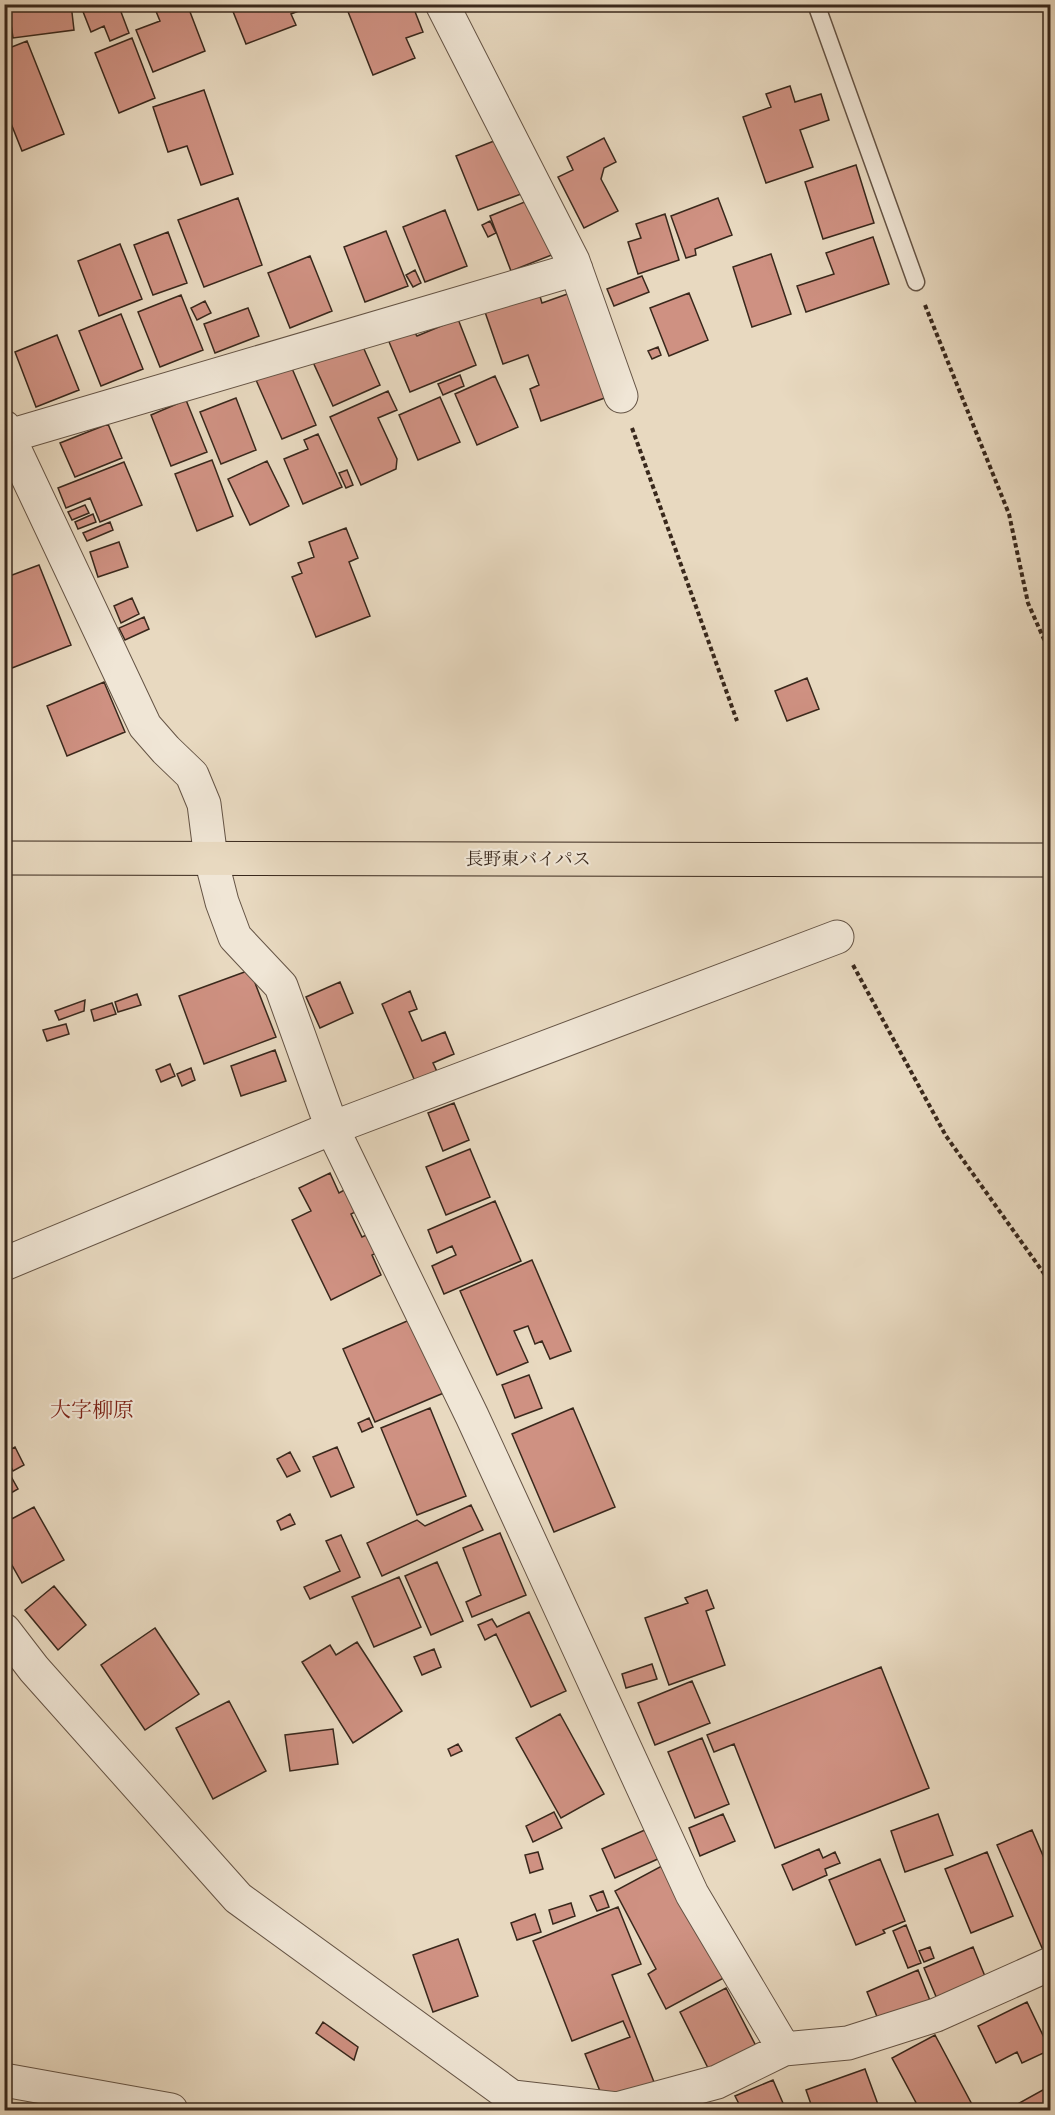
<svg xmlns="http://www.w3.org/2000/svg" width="1055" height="2115" font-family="'Old Standard TT','Noto Serif JP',serif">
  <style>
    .building { fill: #cf9182; stroke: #39281c; stroke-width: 1.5 }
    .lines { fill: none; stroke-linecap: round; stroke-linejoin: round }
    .service-casing { stroke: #655445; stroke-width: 19 }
    .minor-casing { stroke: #655445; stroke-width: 35 }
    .trunk-casing { stroke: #39281c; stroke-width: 35 }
    .path { stroke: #39281c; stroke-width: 4; stroke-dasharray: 4.5 3; stroke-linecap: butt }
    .service { stroke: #f0e6d6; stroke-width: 16 }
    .minor { stroke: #f0e6d6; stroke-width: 33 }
    .trunk { stroke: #e8d9c0; stroke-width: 33 }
    .labels { text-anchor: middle; stroke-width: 4.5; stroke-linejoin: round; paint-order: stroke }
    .street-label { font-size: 18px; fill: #39281c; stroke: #f0e6d6 }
    .quarter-label { font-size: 21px; fill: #7a1f14; stroke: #f0e6d6 }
  </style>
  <rect width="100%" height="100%" fill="#e8d9c0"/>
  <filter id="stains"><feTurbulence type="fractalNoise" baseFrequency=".00333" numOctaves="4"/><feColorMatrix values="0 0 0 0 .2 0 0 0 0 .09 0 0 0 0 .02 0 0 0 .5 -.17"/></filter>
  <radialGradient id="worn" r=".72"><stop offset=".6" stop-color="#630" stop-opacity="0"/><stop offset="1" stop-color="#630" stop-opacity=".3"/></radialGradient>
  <path class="building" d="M4 4H71L74 30 13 38 11 24 4 25Z
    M80 4H118L129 33 110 41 104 26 91 32Z
    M153 4H187L205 51 153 72 136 30 160 21Z
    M230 4H298L301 10 291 14 296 25 246 44Z
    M345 4H412L423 32 406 38 415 58 373 75Z
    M132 38 155 98 119 113 95 53Z
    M27 41 64 134 22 151 4 106V50Z
    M790 86 795 102 821 94 829 120 800 130 813 167 766 183 743 117 771 107 766 94Z
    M204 90 233 174 201 185 187 146 168 152 153 107Z
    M604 138 616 162 604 168 601 179 618 211 584 228 558 177 573 170 567 157Z
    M499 139 521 194 478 210 456 156Z
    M856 165 874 223 823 239 805 182Z
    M238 198 262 265 204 287 178 220Z
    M718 198 732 235 695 249 696 255 686 258 671 216Z
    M532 199 554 254 511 271 490 216Z
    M445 210 467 266 425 282 403 227Z
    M665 214 679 260 638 274 628 242 641 238 636 224Z
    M490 221 496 233 488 237 482 225Z
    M386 231 408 286 365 302 344 247Z
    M168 232 187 283 153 295 134 245Z
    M873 237 889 284 806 312 797 286 834 274 826 253Z
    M120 244 142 299 99 316 78 261Z
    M771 254 791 314 752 327 733 267Z
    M310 256 332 311 290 328 268 273Z
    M415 270 421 283 413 287 406 275Z
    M642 276 649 292 614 306 607 289Z
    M576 291 613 395 541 421 530 389 539 385 528 355 503 364 485 312 539 293 542 303Z
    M689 293 708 340 669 356 650 308Z
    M181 295 203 350 160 367 138 312Z
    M205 301 211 313 197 320 191 308Z
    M248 308 259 336 215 353 204 324Z
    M121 314 143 369 101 386 79 331Z
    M458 319 476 365 410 392 387 337 411 327 417 336Z
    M57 335 79 390 36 407 15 352Z
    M360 340 380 385 333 406 313 362Z
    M658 347 661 355 652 359 648 351Z
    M291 366 316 425 282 439 256 380Z
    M460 375 464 386 443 395 438 384Z
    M495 376 518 427 477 445 455 394Z
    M388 391 397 410 378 418 397 459 396 469 361 485 330 417Z
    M440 397 460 442 418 460 399 415Z
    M236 398 256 450 221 464 200 412Z
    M186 400 207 452 171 466 151 415Z
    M108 424 122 458 75 477 60 443Z
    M318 434 342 487 303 504 284 459 308 449 304 440Z
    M212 460 233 516 197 531 175 474Z
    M267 461 289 506 250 525 228 479Z
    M124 462 142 505 100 522 90 498 66 508 58 488Z
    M347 470 353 485 346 488 339 473Z
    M85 505 89 513 72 520 68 512Z
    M93 514 96 522 78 529 75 522Z
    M110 522 113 530 87 541 83 533Z
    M346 528 358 558 349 562 370 616 316 637 292 577 302 573 298 563 314 557 309 542Z
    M119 542 128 567 98 577 90 552Z
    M39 565 71 645 12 668 4 651V578Z
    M132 598 139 614 121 623 114 606Z
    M144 617 149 629 125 640 119 628Z
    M807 678 819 709 787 721 775 691Z
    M104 682 125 732 67 756 47 706Z
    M250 970 276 1037 204 1064 179 996Z
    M340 982 353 1013 320 1028 306 997Z
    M410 991 417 1009 409 1012 422 1041 445 1032 454 1054 433 1063 439 1076 417 1086 382 1004Z
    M137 994 141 1005 118 1012 115 1002Z
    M85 1000 84 1011 59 1020 55 1011Z
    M112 1003 116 1014 94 1021 91 1010Z
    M66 1024 69 1034 47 1041 43 1030Z
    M275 1050 286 1081 241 1096 231 1066Z
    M170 1064 175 1076 161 1082 156 1070Z
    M191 1068 195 1080 182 1086 177 1074Z
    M454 1103 469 1140 443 1151 428 1113Z
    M470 1149 490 1197 446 1215 426 1167Z
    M330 1173 339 1193 348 1188 359 1210 351 1214 362 1237 373 1232 382 1250 372 1255 381 1275 331 1300 292 1220 311 1211 299 1188Z
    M495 1201 521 1261 444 1294 432 1266 456 1255 452 1246 437 1253 428 1230Z
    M532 1260 571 1351 550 1359 542 1341 535 1344 528 1326 514 1331 528 1362 497 1375 460 1291Z
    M414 1318 446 1392 375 1422 343 1349Z
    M529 1375 542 1408 515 1418 502 1385Z
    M430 1408 466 1496 417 1515 381 1428Z
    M573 1408 615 1507 554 1532 512 1434Z
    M369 1418 373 1427 362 1432 358 1423Z
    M15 1447 24 1465 13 1471 4 1453Z
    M337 1447 354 1487 331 1497 313 1457Z
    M290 1452 300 1471 287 1477 277 1459Z
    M4 1464 18 1489 4 1497Z
    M471 1505 483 1530 382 1576 367 1543 417 1520 425 1526Z
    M34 1507 64 1560 22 1583 4 1551V1523Z
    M290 1514 295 1524 281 1530 277 1521Z
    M500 1533 526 1595 472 1617 466 1602 481 1595 463 1548Z
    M341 1535 360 1577 310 1599 304 1587 340 1571 326 1541Z
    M437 1562 463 1621 431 1635 405 1576Z
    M399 1577 421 1627 374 1647 352 1597Z
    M54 1586 86 1625 58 1650 25 1610Z
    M707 1590 714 1608 706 1611 725 1665 669 1685 645 1618 688 1603 685 1598Z
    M529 1612 566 1691 531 1707 496 1634 485 1640 478 1625 492 1619 497 1627Z
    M155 1628 199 1694 145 1730 101 1665Z
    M357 1642 402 1711 353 1743 302 1662 330 1645 336 1655Z
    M434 1649 441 1667 422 1675 414 1657Z
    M652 1664 657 1679 626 1688 622 1674Z
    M881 1667 929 1788 775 1848 734 1744 714 1752 707 1735Z
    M692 1681 710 1723 655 1745 638 1703Z
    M229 1701 266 1771 213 1799 176 1728Z
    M560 1714 604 1794 561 1818 516 1738Z
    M333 1729 338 1764 290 1771 285 1735Z
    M702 1738 729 1804 695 1818 668 1752Z
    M458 1744 462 1751 451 1756 448 1749Z
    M554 1812 562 1828 533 1842 526 1826Z
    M723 1814 735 1841 700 1856 689 1828Z
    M938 1814 953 1855 905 1872 891 1831Z
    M647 1829 660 1858 615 1878 602 1849Z
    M1032 1830 1050 1872V1955L1046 1957 997 1845Z
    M819 1849 823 1858 835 1852 840 1863 825 1869 827 1875 793 1890 782 1865Z
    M538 1852 543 1869 530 1873 525 1855Z
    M987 1852 1013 1916 971 1933 945 1869Z
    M880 1859 905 1921 883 1930 885 1933 856 1945 829 1880Z
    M673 1860 733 1973 666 2009 648 1974 656 1969 615 1891Z
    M603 1891 609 1907 597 1911 590 1896Z
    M571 1903 575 1916 553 1924 549 1910Z
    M618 1907 641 1964 612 1975 654 2082 604 2101 585 2054 630 2037 623 2021 572 2041 533 1941Z
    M535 1914 541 1932 517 1940 511 1923Z
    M906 1925 921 1963 908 1968 893 1931Z
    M458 1939 478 1996 433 2012 413 1955Z
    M930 1947 934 1958 924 1962 919 1951Z
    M973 1947 989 1986 940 2006 924 1968Z
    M918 1970 931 2003 880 2024 867 1992Z
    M726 1988 757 2048 710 2072 680 2012Z
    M1027 2002 1050 2050 1022 2063 1017 2052 996 2063 978 2026Z
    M323 2022 358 2047 354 2060 316 2033Z
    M935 2035 975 2110H920L892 2058Z
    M865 2069 880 2110H813L806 2090Z
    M773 2080 786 2110H742L735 2096Z
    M1050 2086V2110H1016L1014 2106Z"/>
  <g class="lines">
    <g class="service-casing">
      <path id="service" d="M816 4 916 282"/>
    </g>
    <g class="minor-casing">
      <path id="minor" d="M442 4 573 261 621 396
        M4 427 145 726 166 750 192 775 204 804 211 859 222 902 235 937 281 986 332 1128 837 937
        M9 436 576 269
        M4 1264 332 1128 472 1416 692 1894 784 2049
        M4 1630 34 1669 238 1898 530 2110
        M4 2080 171 2110
        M513 2097 617 2109 717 2082 784 2049 848 2043 936 2015 1050 1964"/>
    </g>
    <g class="trunk-casing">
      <path id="trunk" d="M4 858 1050 860"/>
    </g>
    <path class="path" d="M925 305 1009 514 1028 603 1050 653
      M632 428 737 721
      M853 965 946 1136 1050 1282"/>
    <use href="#service" class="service"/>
    <use href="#minor" class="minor"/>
    <use href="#trunk" class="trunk"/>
  </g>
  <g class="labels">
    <g class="street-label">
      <text x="528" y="865">長野東バイパス</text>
    </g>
    <g class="quarter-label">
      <text x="92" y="1417">大字柳原</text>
    </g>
  </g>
  <rect width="1055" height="2115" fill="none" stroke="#e8d9c0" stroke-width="24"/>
  <rect x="6" y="6" width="1043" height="2103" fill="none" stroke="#39281c" stroke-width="3"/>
  <rect x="12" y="12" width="1031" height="2091" fill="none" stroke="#39281c" stroke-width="1.5"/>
  <rect width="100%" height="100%" filter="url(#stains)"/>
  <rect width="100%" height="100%" fill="url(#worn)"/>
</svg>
